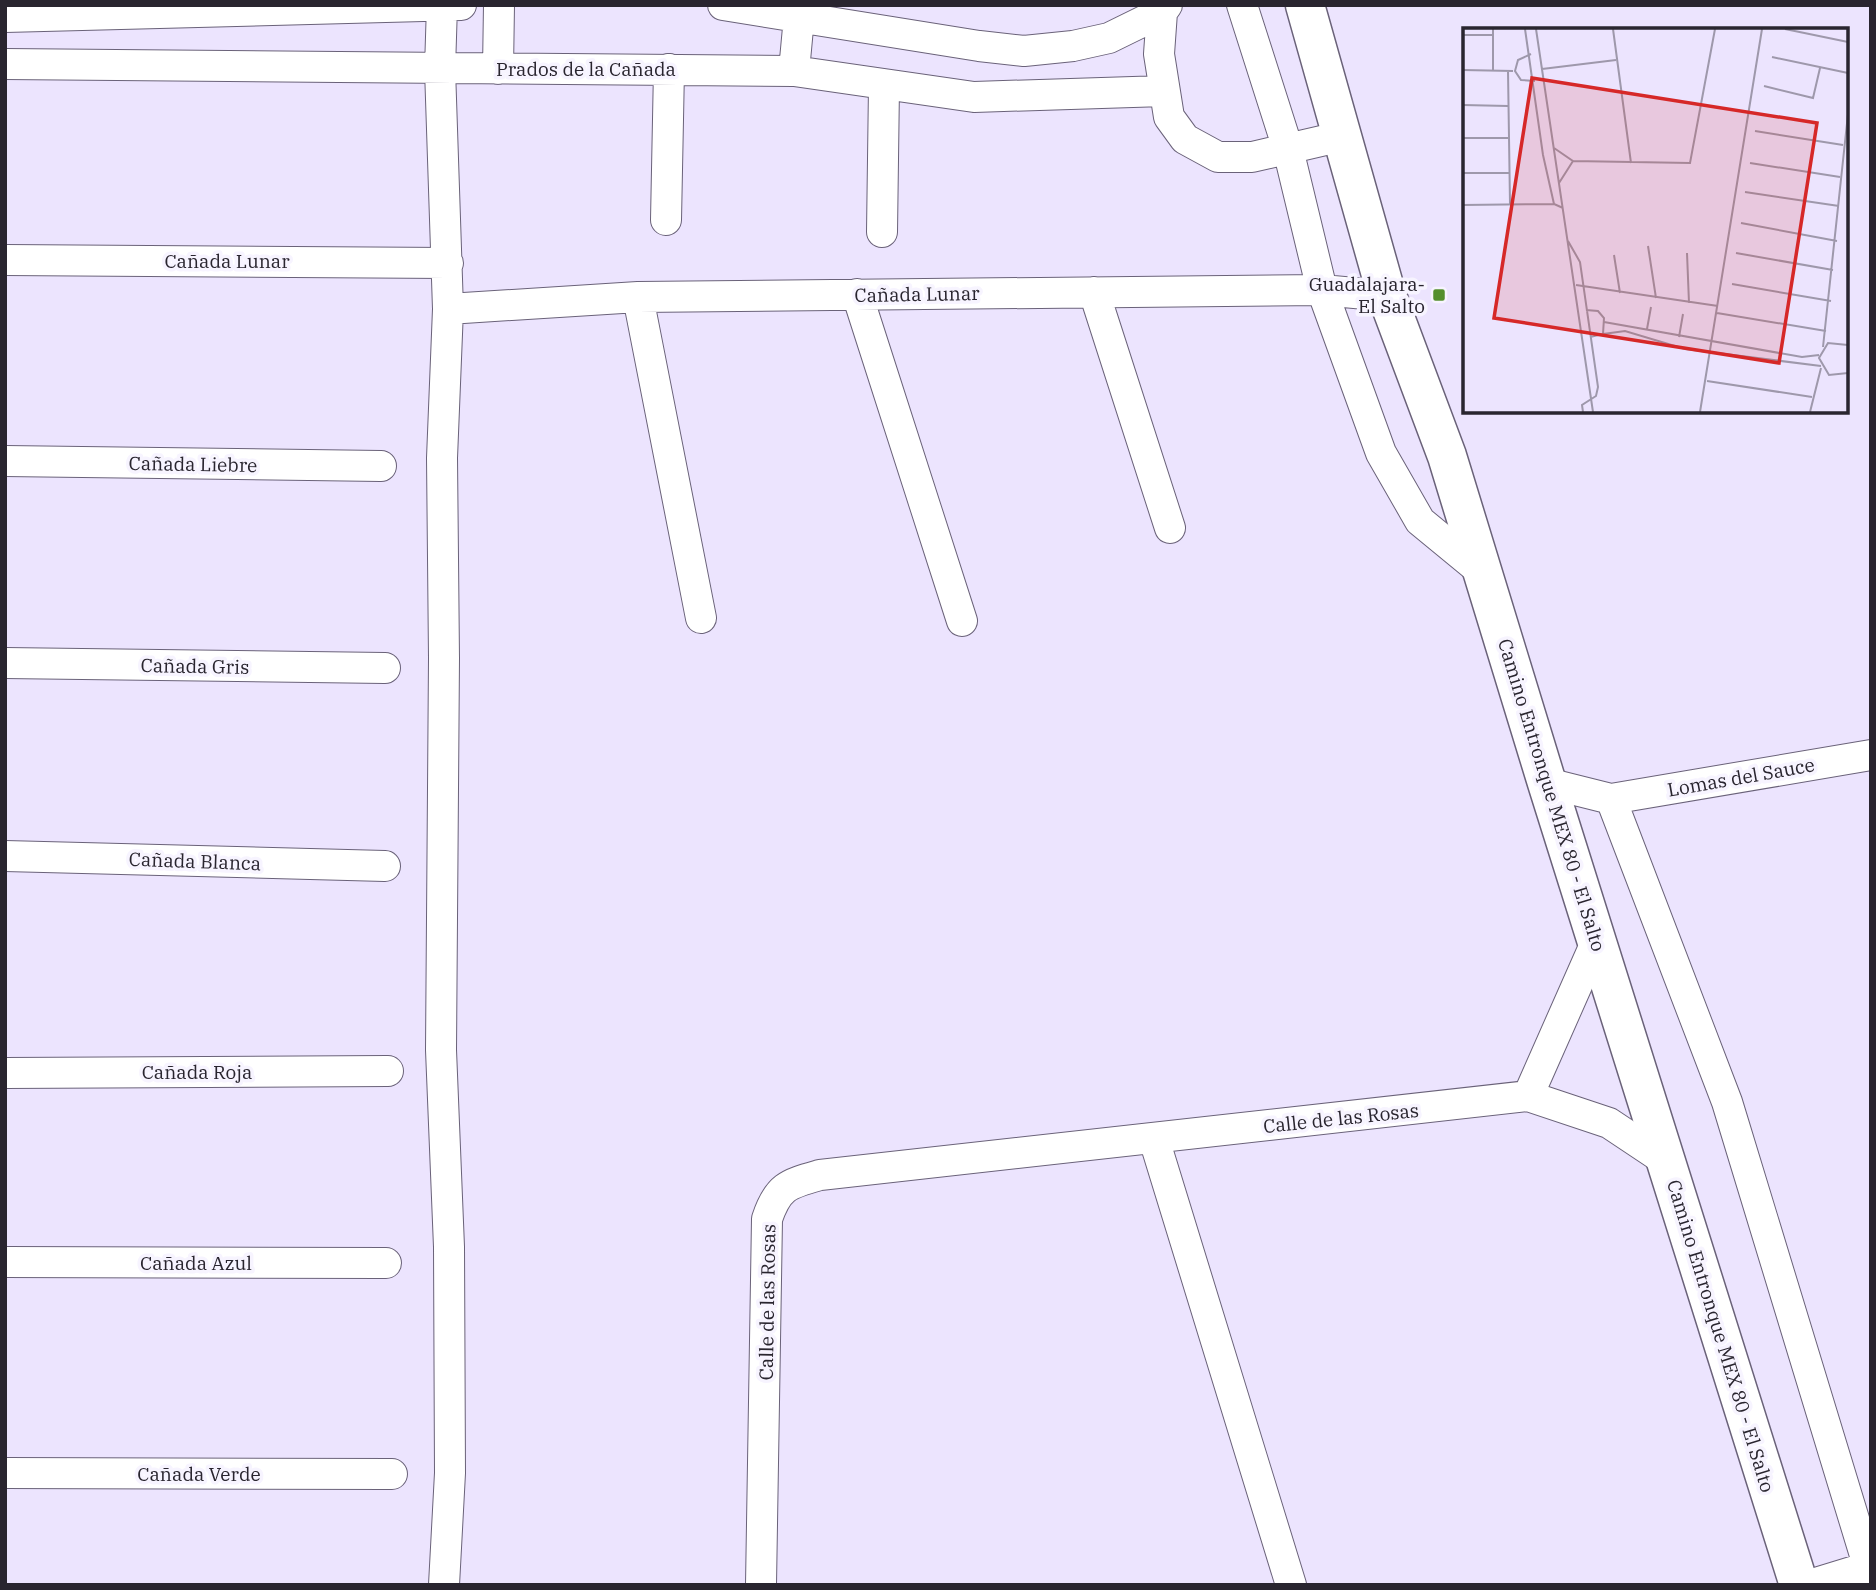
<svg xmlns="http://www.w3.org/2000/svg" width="1876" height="1590" font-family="'IBM Plex Serif',serif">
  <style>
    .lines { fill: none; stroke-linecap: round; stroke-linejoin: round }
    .minor-casing { stroke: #6a6279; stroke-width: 32 }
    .secondary-casing { stroke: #6a6279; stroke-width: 41 }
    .minor { stroke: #fff; stroke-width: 30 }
    .secondary { stroke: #fff; stroke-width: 38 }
    .poi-dot { fill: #548f2d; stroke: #f7f4ff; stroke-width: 2.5 }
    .labels { text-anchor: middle; stroke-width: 7; stroke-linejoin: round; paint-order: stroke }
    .street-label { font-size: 19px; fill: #29252f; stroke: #f7f4ff }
    .poi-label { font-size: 19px; fill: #29252f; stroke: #f7f4ff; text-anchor: end }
    .inset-road { fill: none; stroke: #9e98ab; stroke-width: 2 }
    .view { fill: #d62828; fill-opacity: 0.15; stroke: #d62828; stroke-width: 3.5 }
    .inset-edge { fill: none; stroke: #29252f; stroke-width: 3.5 }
  </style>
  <rect width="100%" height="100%" fill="#ece4fe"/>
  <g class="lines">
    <g class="minor-casing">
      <path id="minor" d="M442 5 440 69 448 309 442 458 444 658 441 1050 449 1247 450 1473 444 1585
        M723 5 979 46 1024 51 1073 46 1109 38 1162 12
        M1167 5 1162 12 1159 54 1169 117 1185 139 1218 157H1252L1343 136
        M1242 5 1288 149 1322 290 1381 453 1420 521 1482 572
        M5 17 461 5
        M5 64 794 71 974 97 1164 91
        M498 69 499 5
        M794 71 799 17
        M666 220 669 69
        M882 232 884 86
        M5 260 448 263
        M1094 292 1170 528
        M857 294 962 621
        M638 297 701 618
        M448 309 638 297 1322 290 1387 296
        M5 461 381 466
        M5 663 385 668
        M1547 783 1611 799 1727 1102 1871 1575
        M1611 799 1871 755
        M5 856 385 866
        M5 1073 388 1071
        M1528 1096 1597 940
        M1154 1139 1291 1585
        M5 1262 386 1263
        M5 1473 392 1474
        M761 1585 767 1219C778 1186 788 1184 820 1175L1528 1096 1609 1123 1666 1161
        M1809 1585 1871 1566"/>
    </g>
    <g class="secondary-casing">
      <path id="secondary" d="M1305 5 1387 296 1447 456 1547 783 1799 1585"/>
    </g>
    <use href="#minor" class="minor"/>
    <use href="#secondary" class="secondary"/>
  </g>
  <rect class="poi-dot" x="1432" y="288" width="14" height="14" rx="3.5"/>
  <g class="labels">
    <g class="street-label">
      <text x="586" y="76">Prados de la Cañada</text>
      <text x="227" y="268">Cañada Lunar</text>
      <text transform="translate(917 294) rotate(-1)" y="7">Cañada Lunar</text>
      <text transform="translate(193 464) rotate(1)" y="7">Cañada Liebre</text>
      <text transform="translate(195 666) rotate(1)" y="7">Cañada Gris</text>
      <text transform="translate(1741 777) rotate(-10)" y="7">Lomas del Sauce</text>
      <text transform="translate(1552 795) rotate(73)" y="7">Camino Entronque MEX 80 - El Salto</text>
      <text transform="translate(195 861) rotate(2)" y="7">Cañada Blanca</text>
      <text x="197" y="1079">Cañada Roja</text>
      <text transform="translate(1341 1118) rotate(-6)" y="7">Calle de las Rosas</text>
      <text x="196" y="1270">Cañada Azul</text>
      <text transform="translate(767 1302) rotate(-89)" y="7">Calle de las Rosas</text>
      <text transform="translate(1721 1336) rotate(73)" y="7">Camino Entronque MEX 80 - El Salto</text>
      <text x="199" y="1481">Cañada Verde</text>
    </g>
    <g class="poi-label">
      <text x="1425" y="291">Guadalajara-<tspan x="1425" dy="22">El Salto</tspan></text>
    </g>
  </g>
  <g transform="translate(1463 28)">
    <rect width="385" height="385" fill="#ece4fe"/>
    <path class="inset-road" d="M62 1 80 127 91 176 100 180M73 1 130 384M150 1 168 135M322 1 385 14M0 7H30M68 26 55 32 52 43 58 52 72 53M309 29 385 45M79 41 153 32M0 42 50 43M30 42V1M45 43 47 176M301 58 350 70 357 40M0 77 45 78M292 103 380 117M0 110H46M91 120 110 133 227 135 252 1M287 135 377 149M0 145H47M96 155 110 133M282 164 376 178M0 177 91 176M278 195 374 213M105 213 117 234 135 359 133 368 119 377 120 384M185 218 193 270M224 225 226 275M273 225 370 242M151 227 157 265M269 256 368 273M113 257 255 278M123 282 135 283 141 290 140 306 127 309M254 285 363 303M141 294 339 329 356 327M184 301 188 279M140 306 162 303 222 321 358 338M216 309 220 286M385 317 365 315 356 330 366 347 385 345M360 319 385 86M244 353 349 369M237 384 299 1M347 384 358 340"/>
    <path class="view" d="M69 50 354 95 316 335 31 290Z"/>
    <rect width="385" height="385" class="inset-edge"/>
  </g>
  <rect width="1876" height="1590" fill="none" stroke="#29252f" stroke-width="14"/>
</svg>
